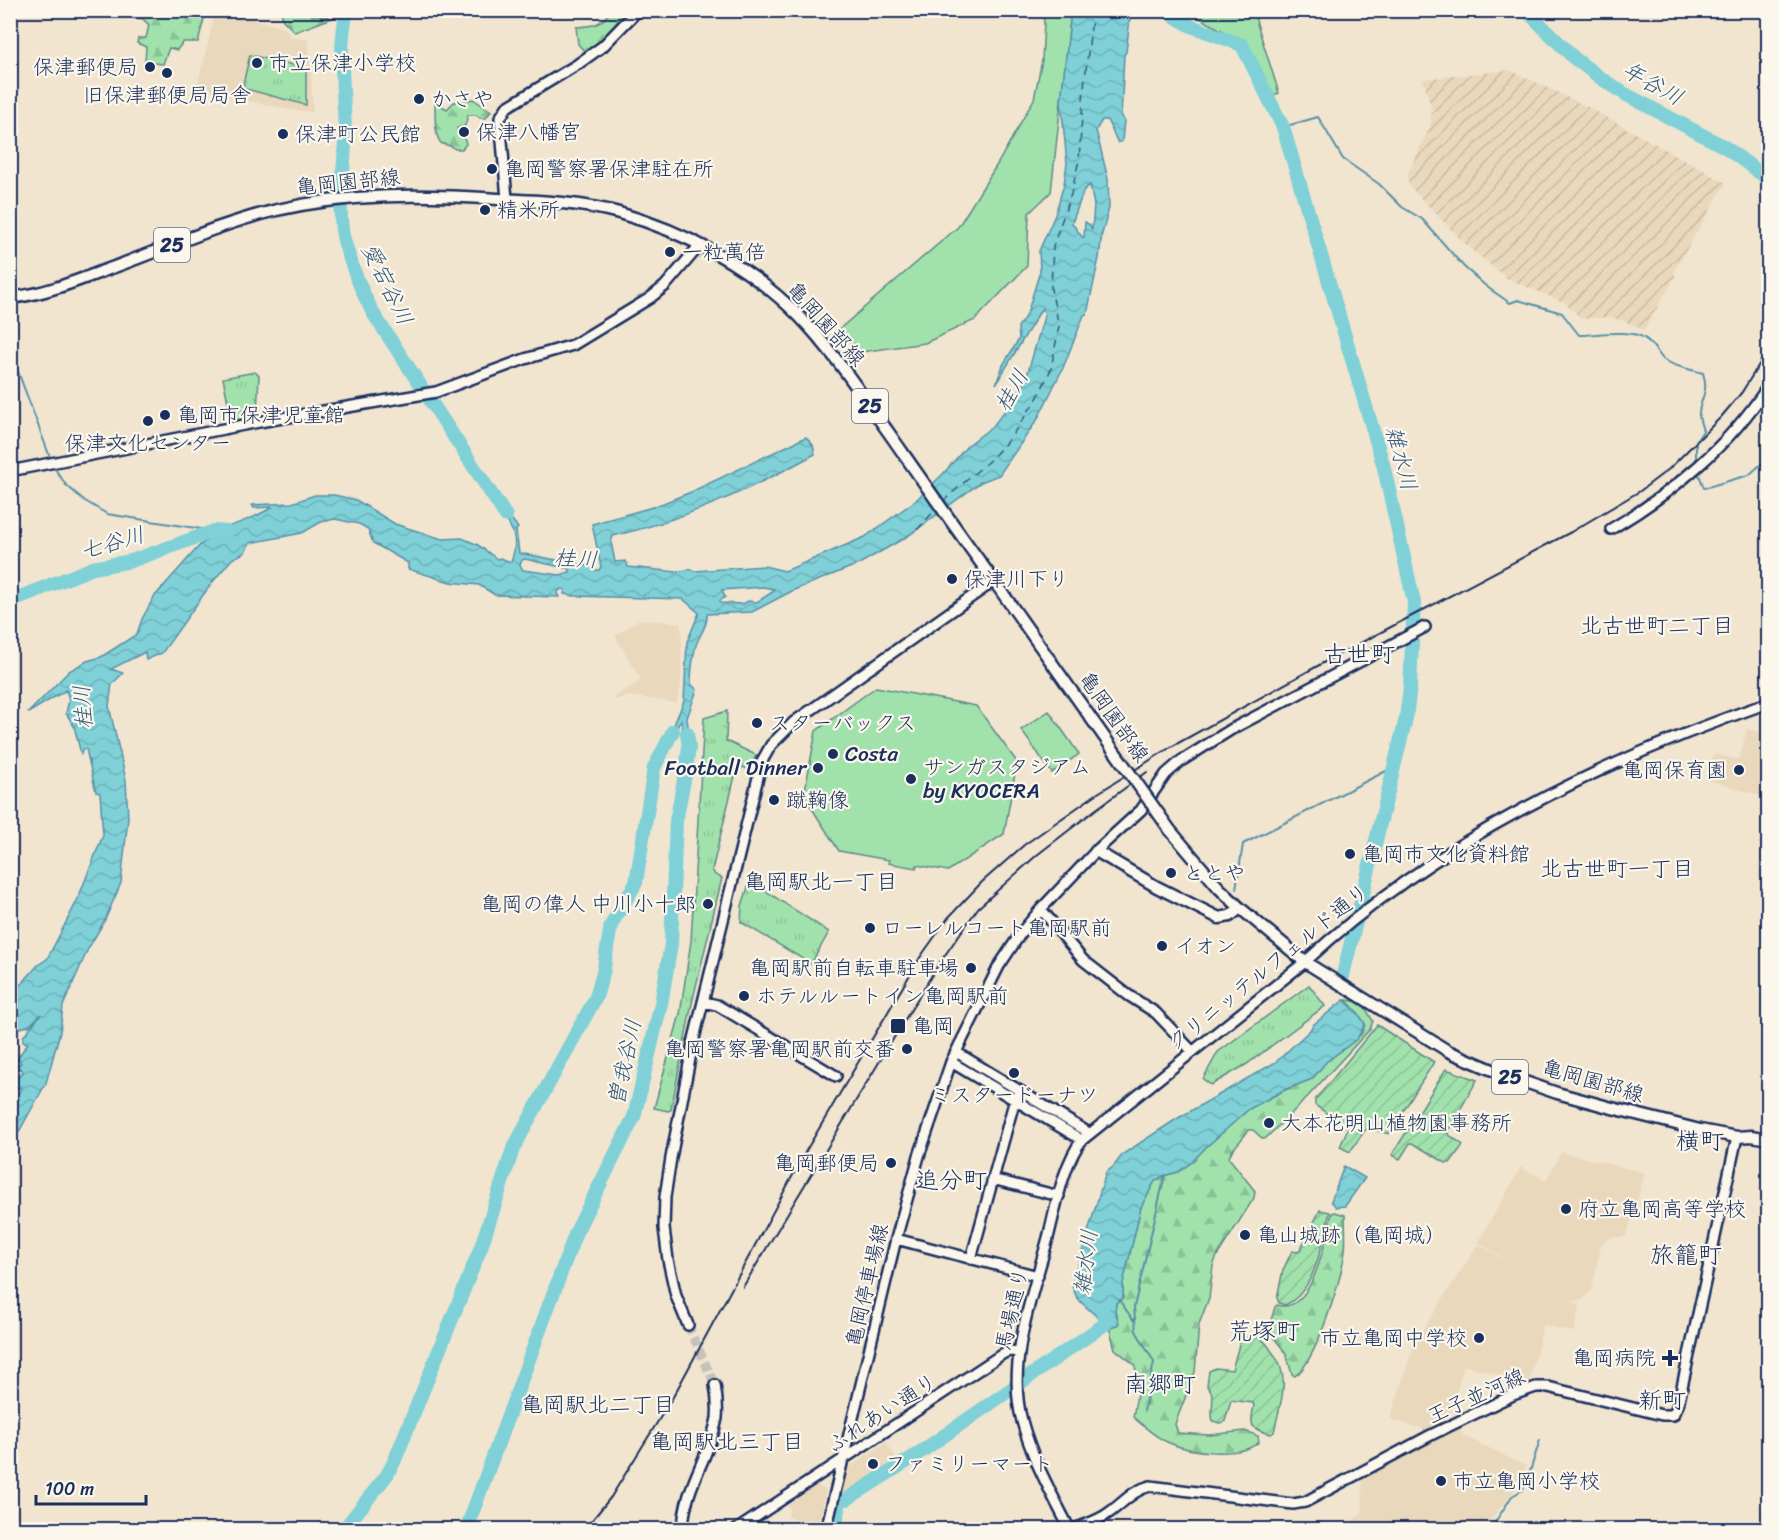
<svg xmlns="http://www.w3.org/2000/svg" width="1779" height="1540" font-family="Sriracha,'Klee One',sans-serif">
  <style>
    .built { fill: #ead8bc }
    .industrial { fill: url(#industrial-furrows) }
    .grass { fill: #a1e2ac; stroke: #5e8885; stroke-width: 1.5 }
    .forest { fill: url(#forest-firs); stroke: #5e8885; stroke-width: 1.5 }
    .park { fill: url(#park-tufts); stroke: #5e8885; stroke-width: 1.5 }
    .garden { fill: url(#garden-furrows); stroke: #5e8885; stroke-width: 1.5 }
    .water { fill: url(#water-waves); stroke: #5790a7; stroke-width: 1.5; fill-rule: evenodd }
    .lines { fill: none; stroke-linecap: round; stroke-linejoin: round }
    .stream { stroke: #5790a7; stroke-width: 2 }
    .river { stroke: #7fd0d7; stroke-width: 14 }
    .ferry { stroke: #34577c; stroke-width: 1.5; stroke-dasharray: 8 6; stroke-linecap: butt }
    .secondary-tunnel { stroke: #c6c1b9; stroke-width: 9; stroke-dasharray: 9 4.5; stroke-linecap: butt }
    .secondary-casing { stroke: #1b2f5e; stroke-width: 14 }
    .primary-casing { stroke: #1b2f5e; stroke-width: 15 }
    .secondary { stroke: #fbf7ec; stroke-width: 9 }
    .primary { stroke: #fbf7ec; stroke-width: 10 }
    .rail { stroke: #1b2f5e; stroke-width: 2 }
    .primary-bridge-casing { stroke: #1b2f5e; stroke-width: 15; stroke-linecap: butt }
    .primary-bridge { stroke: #fbf7ec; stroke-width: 10 }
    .poi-dot { fill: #1b2f5e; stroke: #fbf7ec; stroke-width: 2 }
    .labels { text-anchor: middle; stroke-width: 4.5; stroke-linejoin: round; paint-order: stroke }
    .shield { fill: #fbf7ec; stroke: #5e6b89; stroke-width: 1.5 }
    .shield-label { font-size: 20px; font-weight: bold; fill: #1b2f5e }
    .poi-label { font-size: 21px; fill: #1b2f5e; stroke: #fbf7ec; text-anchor: start }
    .street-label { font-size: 21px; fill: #1b2f5e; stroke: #fbf7ec }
    .water-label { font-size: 22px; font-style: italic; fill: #34577c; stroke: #fbf7ec }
    .neighbourhood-label { font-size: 22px; fill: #1b2f5e; stroke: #fbf7ec }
    .quarter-label { font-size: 24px; fill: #1b2f5e; stroke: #fbf7ec }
  </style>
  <defs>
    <pattern id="industrial-furrows" width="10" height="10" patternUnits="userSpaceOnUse" patternTransform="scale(1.5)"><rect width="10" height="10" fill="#ead8bc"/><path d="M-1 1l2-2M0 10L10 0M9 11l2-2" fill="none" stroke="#c8baa4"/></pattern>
    <pattern id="forest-firs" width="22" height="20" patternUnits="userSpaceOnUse" patternTransform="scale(1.5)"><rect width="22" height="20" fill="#a1e2ac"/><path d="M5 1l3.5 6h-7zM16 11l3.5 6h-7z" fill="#8ac296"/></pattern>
    <pattern id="park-tufts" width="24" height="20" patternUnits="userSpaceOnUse" patternTransform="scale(1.5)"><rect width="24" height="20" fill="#a1e2ac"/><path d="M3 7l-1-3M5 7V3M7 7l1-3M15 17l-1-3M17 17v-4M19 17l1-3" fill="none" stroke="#8ac296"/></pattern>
    <pattern id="garden-furrows" width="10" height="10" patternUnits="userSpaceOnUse" patternTransform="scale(1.5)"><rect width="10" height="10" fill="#a1e2ac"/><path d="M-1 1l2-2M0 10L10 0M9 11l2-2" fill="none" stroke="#8ac296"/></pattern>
    <pattern id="water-waves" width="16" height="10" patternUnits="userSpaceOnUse" patternTransform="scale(1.5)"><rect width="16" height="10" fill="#7fd0d7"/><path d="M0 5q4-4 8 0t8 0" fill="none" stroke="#6db3bb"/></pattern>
  </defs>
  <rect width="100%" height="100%" fill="#f1e5d0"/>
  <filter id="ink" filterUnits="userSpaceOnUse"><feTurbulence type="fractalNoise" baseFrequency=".0167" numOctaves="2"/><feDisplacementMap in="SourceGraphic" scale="12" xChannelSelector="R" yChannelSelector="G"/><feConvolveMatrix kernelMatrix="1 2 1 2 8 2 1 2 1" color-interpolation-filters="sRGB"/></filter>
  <g filter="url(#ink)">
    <path class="built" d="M215 14 237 16 285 28 291 37 309 40 313 112 289 110 236 98 197 87Z
      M639 619 680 623 682 634 681 687 676 703 629 696 615 700 613 698 641 680 615 636Z
      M1747 729 1768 734V798L1708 780 1713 754 1739 759Z
      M1561 1152 1645 1173 1626 1237H1610L1601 1245 1592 1290 1583 1300 1572 1302 1580 1304 1574 1332 1543 1325 1529 1383 1464 1365 1448 1424 1433 1432 1390 1419 1414 1344 1478 1244 1513 1265 1478 1242 1521 1167 1546 1181Z
      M1458 1427 1464 1436 1526 1466 1519 1485 1483 1529H1349L1348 1524 1361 1514 1363 1508 1362 1477Z
      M886 1442 897 1458 846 1493H842L848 1468Z
      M816 1485 826 1490 820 1521 809 1519 803 1521 788 1517 790 1509 787 1506Z"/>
    <path class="industrial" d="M1510 70 1590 108 1726 183 1675 269V277L1644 330 1624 321 1610 317 1582 319 1565 303 1506 278 1464 243 1409 186 1407 175 1430 127 1432 110 1423 79Z"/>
    <path class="grass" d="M1042 11H1071L1051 192 1029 213 1027 266 975 320 925 343 861 352 837 331 958 227 998 163 1034 99 1042 60 1044 22Z
      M1187 11H1253L1279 93 1271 96 1243 42Z
      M876 687 976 706 1017 762 1004 834 948 871 917 865 916 868 888 863 889 860 839 851 804 796 816 731Z
      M1049 711 1079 754 1052 773 1021 730Z"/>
    <path class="forest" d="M127 11V10L206 11 198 42H183L177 50 169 48 163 64 145 62 146 47 137 43 138 38H146L149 25 143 19 127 16Z
      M281 11H310L312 16H325L332 18 295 32 283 20Z
      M610 11H628L593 48 585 52 578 44 576 27C592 26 601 26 610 11Z
      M473 99 491 111 486 118H480L476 115H468L465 126 457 128C458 135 466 138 466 144L462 149H455C450 144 446 146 441 143 434 137 435 111 435 102L447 109 454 102Z
      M1346 1000 1362 1002 1373 1021 1370 1029 1299 1106 1265 1139 1262 1138 1253 1130H1249L1231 1152 1229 1158 1255 1191 1254 1198 1217 1256 1213 1266 1209 1298 1199 1324 1195 1372 1175 1424 1178 1433 1209 1435 1245 1431 1258 1436 1259 1442C1240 1459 1188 1452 1167 1442 1155 1437 1144 1426 1133 1417L1138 1389 1135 1365 1115 1349 1109 1327 1118 1325 1117 1314 1115 1311 1116 1303 1123 1298V1283L1141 1207 1155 1181 1163 1176 1178 1172 1192 1162 1205 1148 1249 1109 1285 1090 1312 1079 1326 1062 1353 1042 1362 1033 1365 1024 1358 1013Z
      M1335 1212 1345 1215C1345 1229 1347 1244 1344 1257 1340 1282 1316 1362 1295 1376L1292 1374 1286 1353 1268 1330 1275 1307 1277 1305C1313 1316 1326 1237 1332 1213Z"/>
    <path class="park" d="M250 55 306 68V105L242 88Z
      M255 372 259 375 257 414 253 418 232 422 223 378Z
      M727 711 726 741 756 755 750 770 743 767 736 772 712 870 715 875 722 878 692 1003 671 1110 668 1111 654 1108 680 1014 691 941 704 718Z
      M750 881 829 932 811 964 741 922 742 906Z
      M1309 985 1325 1006 1247 1064 1211 1085 1203 1079 1218 1052Z"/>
    <path class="garden" d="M1377 1025 1434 1062 1389 1134 1371 1129 1365 1130 1350 1152 1340 1147 1348 1128 1315 1105V1100Z
      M1446 1069 1477 1080 1448 1131V1134L1463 1145 1450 1163H1446L1412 1143H1410L1400 1159 1392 1155Z
      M1320 1210 1330 1212C1322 1242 1316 1291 1285 1305L1279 1303 1277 1298 1283 1270 1292 1251 1298 1252 1300 1250Z
      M1256 1336C1264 1339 1268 1346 1273 1353 1292 1379 1280 1402 1274 1432L1271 1434C1251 1429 1249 1427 1254 1406L1253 1403 1231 1400 1225 1421 1222 1424 1213 1421C1209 1407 1218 1398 1207 1386L1209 1371 1216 1368 1232 1370 1240 1341 1243 1338Z"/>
    <path class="water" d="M1071 11H1131L1126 52 1124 55 1121 117 1124 120 1122 141 1118 143 1107 120H1102L1096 130 1108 179 1109 208 1102 234 1099 258 1087 314 1084 315 1063 368 1037 420 999 475 981 482 908 536 859 564 794 590 752 612 707 614C708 625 700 634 696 645 693 657 691 671 691 684L697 690 687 718 691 751 686 749 681 720 667 747 665 746 684 701 687 642 699 613 683 599 574 596 564 594 565 590 561 589 557 593 559 597 495 595 479 585 450 582 408 569V563L373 543 368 529 359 524 335 519 321 522 302 533 250 543 244 553 232 559 211 584 162 653 146 660 145 652 111 669 123 673 112 684 109 706 126 780 128 818 121 883 105 920 88 949 63 1006 60 1032 46 1083 11 1146V1117L16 1110 11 1108V1104L19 1099 17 1098 22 1086 11 1092V1082L23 1072 21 1068 11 1073V1069L21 1063 19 1059 16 1060 28 1043 23 1042V1037L41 1014 29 1026 19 1028 11 1037V996L38 965 47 959 77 901 103 835 100 793 96 792 86 749H83L81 754 74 726 66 713 69 700 66 690 28 713 69 671 87 661 101 657 137 634 142 619 154 597 200 545 209 539 174 551 169 548C203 533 241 526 273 507L254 508 252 505 292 503 315 495H334L356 500 395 524 442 539 462 538 478 545 497 559 500 558 511 562C521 534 509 526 496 502L497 499C501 503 502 508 505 512 510 518 514 521 518 528L516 530 519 553 589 566 593 570H599L601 567 592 524 656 506 691 492 806 437 813 445 815 454C751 489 685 520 613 536L611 542 615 562 626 561 628 567 677 572 690 569 695 571 764 566 785 571 865 537 915 501 943 474 967 446 993 426 1016 396 1026 379 1045 313 1042 308 996 384 1003 365 1019 339 1018 327 1027 314 1040 271 1039 251 1055 215 1064 184 1067 163 1061 102ZM1090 185 1094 205 1092 230 1090 225 1085 222 1084 237H1082L1072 223 1084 190ZM525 559 570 569V572L560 575 523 570 520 565 522 560ZM763 587 774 589V591L757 602 748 601 743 604 720 603V601L725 597 722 590Z
      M1344 1000 1358 1013 1365 1024 1357 1039 1326 1062 1312 1079 1284 1090 1249 1109 1205 1148 1192 1162 1178 1172 1163 1176 1155 1181 1141 1207 1123 1283V1298L1116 1303 1115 1311 1119 1323 1112 1328C1107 1327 1083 1304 1078 1299 1075 1294 1073 1290 1072 1285L1106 1172 1113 1167 1123 1154 1175 1120 1276 1062 1310 1030 1313 1025Z
      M1344 1166 1365 1178 1345 1206 1336 1207 1331 1201Z"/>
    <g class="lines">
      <path class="stream" d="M1283 127 1318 117 1343 159 1379 184 1402 207 1422 219 1464 267 1487 287 1510 303 1518 300 1562 313 1579 335C1596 335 1630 329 1644 338 1652 342 1657 353 1663 359 1672 367 1691 369 1703 373 1710 395 1698 399 1699 417 1700 421 1702 427 1703 431L1696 441V464
        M10 350 51 460
        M53 466 66 485 85 501 107 514 214 531
        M1697 469 1704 488 1749 475 1768 458
        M1236 889 1243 844 1392 768
        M1119 1300 1134 1321
        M1144 1411 1154 1362 1136 1331 1134 1307 1165 1175
        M1490 1530 1512 1496 1521 1491 1526 1484 1540 1440"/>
      <path class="river" d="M347 10C337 53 345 96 345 139 345 172 336 208 344 240 351 265 361 290 373 313L506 516
        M1164 10 1191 26 1242 45 1283 127 1383 464 1414 602 1410 687 1406 718 1342 979
        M1526 10 1574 58 1602 79 1625 94 1725 147 1768 179
        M10 601 93 568 131 561 214 531 227 532
        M847 1499 909 1460 1105 1324 1106 1318 1101 1309
        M343 1530 387 1475 394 1462 481 1247 513 1149 596 997 603 973 611 925 636 883 654 768 673 731
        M466 1530 576 1232 634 1117 661 1004 671 944 676 821 686 770 689 747 687 733
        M834 1530 839 1510"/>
      <path class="ferry" d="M942 502 992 458 1011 437 1038 397 1051 369 1059 326 1051 289 1053 246 1071 194 1079 160 1084 87 1093 10
        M917 530 937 508"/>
      <path class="secondary-tunnel" d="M688 1325 715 1385"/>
      <g class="secondary-casing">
        <path id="secondary" d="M507 199 500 118 507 107 578 64 603 46 638 10
          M10 471 259 422 436 392 525 359 573 345 650 298 665 286 700 245
          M1611 529C1671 494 1730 445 1768 386
          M1041 909 1083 960 1128 995 1156 1013 1192 1051
          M704 1002 717 1005 836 1076
          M956 1052 1089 1133
          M951 1062 1082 1140
          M992 1179 1059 1196
          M896 1239 1038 1276
          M971 1259 1015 1099 1019 1091
          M688 1325 676 1296 668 1260 664 1228 665 1197 671 1158 693 1043 762 761 771 745 794 722 994 581
          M683 1530C684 1486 710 1457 717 1418 718 1407 717 1396 715 1385
          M736 1530 1004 1353 1010 1351 1019 1352
          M826 1530 896 1239 919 1156 951 1062 999 966 1021 933 1041 909 1096 851 1141 810 1166 774 1181 761 1232 729 1425 627
          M1070 1530C1052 1494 1032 1459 1022 1421 1006 1362 1033 1294 1048 1238 1056 1207 1063 1164 1082 1140L1305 962C1435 841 1602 761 1768 703
          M1071 1530C1084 1525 1099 1521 1110 1512 1123 1503 1133 1490 1150 1486L1293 1504 1305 1502 1431 1435 1513 1395 1536 1387H1548L1662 1415H1673L1678 1405 1737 1137"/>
      </g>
      <g class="primary-casing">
        <path id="primary" d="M10 298C44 294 74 282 106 270 162 250 218 224 277 210 350 193 423 194 498 199 538 201 580 202 619 213 686 232 751 267 800 317 834 352 861 394 889 433 924 483 958 532 994 581
          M1170 830 1219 888 1240 908 1305 962 1448 1051 1502 1074 1557 1093 1612 1108 1700 1130 1737 1137 1752 1136 1768 1139
          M1096 851 1157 887 1219 918 1230 916 1240 908"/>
      </g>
      <use href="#secondary" class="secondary"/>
      <use href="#primary" class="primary"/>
      <path class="rail" d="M743 1287 938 965 978 908 1037 855 1095 810 1147 772
        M584 1530 611 1497 673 1397 807 1149 921 956 948 918 982 882 1024 845 1098 793 1171 747 1332 658 1571 532 1640 491 1669 469 1721 417 1742 392 1768 350"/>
      <g class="primary-bridge-casing">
        <path id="primary-bridge" d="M994 581 1170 830"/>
      </g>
      <use href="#primary-bridge" class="primary-bridge"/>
    </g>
  </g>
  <g class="poi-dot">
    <circle cx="257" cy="63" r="6"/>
    <circle cx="150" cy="67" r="6"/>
    <circle cx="167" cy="73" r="6"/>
    <circle cx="419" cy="99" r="6"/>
    <circle cx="464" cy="132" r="6"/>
    <circle cx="283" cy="134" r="6"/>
    <circle cx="492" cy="169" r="6"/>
    <circle cx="485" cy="210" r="6"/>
    <circle cx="670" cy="252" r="6"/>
    <circle cx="165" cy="415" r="6"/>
    <circle cx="148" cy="421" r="6"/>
    <circle cx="952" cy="579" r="6"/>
    <circle cx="757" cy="723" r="6"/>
    <circle cx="833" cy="754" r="6"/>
    <circle cx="818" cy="768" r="6"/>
    <circle cx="1739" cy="770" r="6"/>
    <circle cx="911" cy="779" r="6"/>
    <circle cx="774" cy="800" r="6"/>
    <circle cx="1350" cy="854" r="6"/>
    <circle cx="1171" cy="873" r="6"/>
    <circle cx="708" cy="904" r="6"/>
    <circle cx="870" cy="928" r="6"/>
    <circle cx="1162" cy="946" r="6"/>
    <circle cx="971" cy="968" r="6"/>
    <circle cx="744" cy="996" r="6"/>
    <rect x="890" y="1018" width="16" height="16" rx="3"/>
    <circle cx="907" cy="1049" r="6"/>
    <circle cx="1014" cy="1073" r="6"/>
    <circle cx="1269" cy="1123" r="6"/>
    <circle cx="891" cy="1163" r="6"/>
    <circle cx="1566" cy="1209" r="6"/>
    <circle cx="1245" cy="1235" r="6"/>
    <circle cx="1479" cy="1338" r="6"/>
    <path d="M1667 1349h6v6h6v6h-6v6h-6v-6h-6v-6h6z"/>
    <circle cx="873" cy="1464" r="6"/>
    <circle cx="1441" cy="1481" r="6"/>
  </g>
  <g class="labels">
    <g class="shield">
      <rect x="154" y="228" width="36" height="34" rx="4.5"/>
      <rect x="852" y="389" width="36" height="34" rx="4.5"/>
      <rect x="1492" y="1060" width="36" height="34" rx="4.5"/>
    </g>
    <g class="shield-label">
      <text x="172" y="252">25</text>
      <text x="870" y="413">25</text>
      <text x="1510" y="1084">25</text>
    </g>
    <g class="poi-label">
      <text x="269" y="70">市立保津小学校</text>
      <text x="138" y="74" text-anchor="end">保津郵便局</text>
      <text x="167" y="102" text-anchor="middle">旧保津郵便局局舎</text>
      <text x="431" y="106">かさや</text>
      <text x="476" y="139">保津八幡宮</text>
      <text x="295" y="141">保津町公民館</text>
      <text x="504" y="176">亀岡警察署保津駐在所</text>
      <text x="497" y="217">精米所</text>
      <text x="682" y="259">一粒萬倍</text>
      <text x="177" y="422">亀岡市保津児童館</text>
      <text x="148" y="450" text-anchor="middle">保津文化センター</text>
      <text x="964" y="586">保津川下り</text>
      <text x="769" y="730">スターバックス</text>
      <text x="845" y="761">Costa</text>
      <text x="923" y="774">サンガスタジアム<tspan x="923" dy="24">by KYOCERA</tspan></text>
      <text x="806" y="775" text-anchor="end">Football Dinner</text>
      <text x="1727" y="777" text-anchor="end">亀岡保育園</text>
      <text x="786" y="807">蹴鞠像</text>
      <text x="1362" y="861">亀岡市文化資料館</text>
      <text x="1183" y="880">ととや</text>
      <text x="696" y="911" text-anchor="end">亀岡の偉人 中川小十郎</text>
      <text x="882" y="935">ローレルコート亀岡駅前</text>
      <text x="1174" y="953">イオン</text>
      <text x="959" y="975" text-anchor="end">亀岡駅前自転車駐車場</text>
      <text x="756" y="1003">ホテルルートイン亀岡駅前</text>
      <text x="912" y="1033">亀岡</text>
      <text x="895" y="1056" text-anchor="end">亀岡警察署亀岡駅前交番</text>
      <text x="1014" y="1102" text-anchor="middle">ミスタードーナツ</text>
      <text x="1281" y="1130">大本花明山植物園事務所</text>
      <text x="879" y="1170" text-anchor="end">亀岡郵便局</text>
      <text x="1578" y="1216">府立亀岡高等学校</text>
      <text x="1257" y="1242">亀山城跡（亀岡城）</text>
      <text x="1467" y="1345" text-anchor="end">市立亀岡中学校</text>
      <text x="1656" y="1365" text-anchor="end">亀岡病院</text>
      <text x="885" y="1471">ファミリーマート</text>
      <text x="1453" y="1488">市立亀岡小学校</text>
    </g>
    <g class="street-label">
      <text transform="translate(348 182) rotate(-6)" y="7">亀岡園部線</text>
      <text transform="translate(826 324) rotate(48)" y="7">亀岡園部線</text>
      <text transform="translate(1114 717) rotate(55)" y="7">亀岡園部線</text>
      <text transform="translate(1268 967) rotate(-39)" y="7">クリニッテルフェルド通り</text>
      <text transform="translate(1593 1081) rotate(16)" y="7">亀岡園部線</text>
      <text transform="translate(867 1285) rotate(-77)" y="7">亀岡停車場線</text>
      <text transform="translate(1012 1309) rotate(-77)" y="7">馬場通り</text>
      <text transform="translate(1476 1396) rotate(-24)" y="7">王子並河線</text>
      <text transform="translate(882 1413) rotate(-33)" y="7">ふれあい通り</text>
    </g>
    <g class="water-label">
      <text transform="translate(1653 83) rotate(29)" y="8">年谷川</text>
      <text transform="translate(388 284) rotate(64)" y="8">愛宕谷川</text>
      <text transform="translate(1011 390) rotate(-60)" y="8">桂川</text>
      <text transform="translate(1402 458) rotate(75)" y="8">雑水川</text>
      <text transform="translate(112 542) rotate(-16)" y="8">七谷川</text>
      <text transform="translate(576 558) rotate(3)" y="8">桂川</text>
      <text transform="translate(82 707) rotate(-94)" y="8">桂川</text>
      <text transform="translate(624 1062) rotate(-78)" y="8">曽我谷川</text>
      <text transform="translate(1085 1262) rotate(-83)" y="8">雑水川</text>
    </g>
    <g class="neighbourhood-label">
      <text x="1657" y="633">北古世町二丁目</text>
      <text x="1617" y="876">北古世町一丁目</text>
      <text x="821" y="889">亀岡駅北一丁目</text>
      <text x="598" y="1412">亀岡駅北二丁目</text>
      <text x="727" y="1449">亀岡駅北三丁目</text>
    </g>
    <g class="quarter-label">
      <text x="1359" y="662">古世町</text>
      <text x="1700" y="1149">横町</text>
      <text x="951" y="1188">追分町</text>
      <text x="1686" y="1263">旅籠町</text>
      <text x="1264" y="1339">荒塚町</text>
      <text x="1160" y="1392">南郷町</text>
      <text x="1662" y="1408">新町</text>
    </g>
  </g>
  <rect width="1779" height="1540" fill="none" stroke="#fbf7ec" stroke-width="36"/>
  <rect x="18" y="18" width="1743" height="1504" fill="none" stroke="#1b2f5e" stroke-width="2" filter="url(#ink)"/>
  <path d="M36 1495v9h110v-9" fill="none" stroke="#1b2f5e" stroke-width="3"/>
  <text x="45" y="1495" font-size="18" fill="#1b2f5e" stroke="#fbf7ec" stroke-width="4.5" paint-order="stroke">100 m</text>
</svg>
